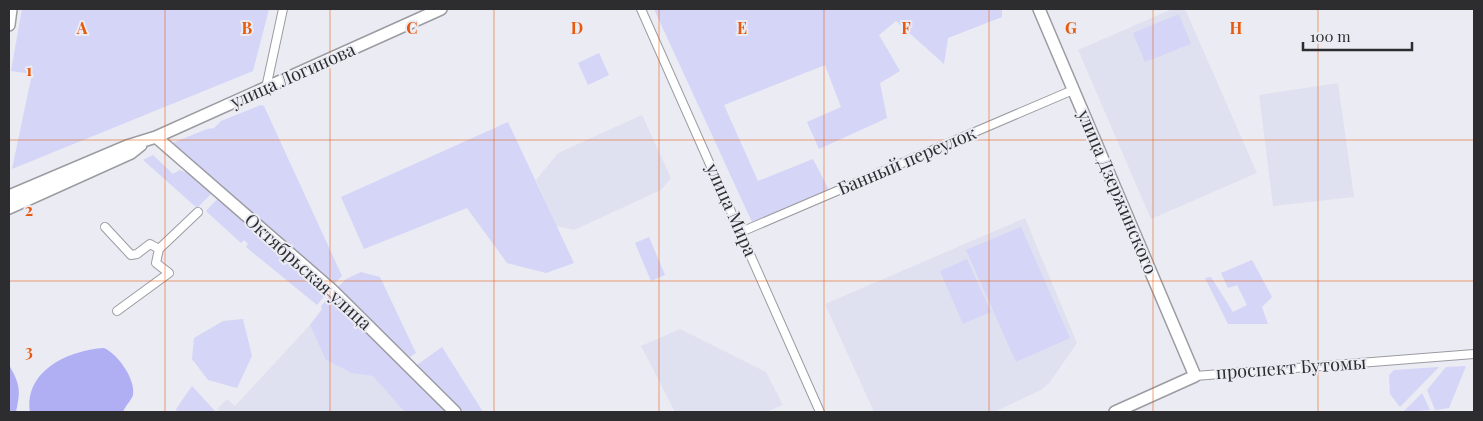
<svg xmlns="http://www.w3.org/2000/svg" width="1483" height="421" font-family="'Playfair Display',serif">
  <style>
    .built { fill: #e0e1f0 }
    .green { fill: #d4d5f7 }
    .water { fill: #b1aff4 }
    .lines { fill: none; stroke-linecap: round; stroke-linejoin: round }
    .street-casing { stroke: #9b9ba2; stroke-width: 10 }
    .secondary-casing { stroke: #9b9ba2; stroke-width: 14 }
    .street { stroke: #fff; stroke-width: 8 }
    .secondary { stroke: #fff; stroke-width: 11 }
    .grid { fill: none; stroke: #e8590c; stroke-width: 1; stroke-opacity: 0.55 }
    .labels { text-anchor: middle; stroke-width: 4; stroke-linejoin: round; paint-order: stroke }
    .street-label { font-size: 18px; fill: #2d2d30; stroke: #ebebf3 }
    .grid-label { font-size: 16px; text-anchor: middle; font-weight: bold; fill: #e8590c; stroke: #ebebf3; stroke-width: 4; stroke-linejoin: round; paint-order: stroke }
  </style>
  <rect width="100%" height="100%" fill="#ebebf3"/>
  <path class="built" d="M1172 9H1185L1257 173 1151 219 1078 50Z
    M1338 83 1354 197 1273 206 1259 95Z
    M642 115 671 178 661 190 574 230 556 226 536 180 558 153Z
    M1025 218 1077 343 1050 382 1041 390 994 412H874L825 304Z
    M320 314 418 412H221L217 409 227 399 235 406Z
    M680 329 766 372 783 405 766 412H675L641 346Z"/>
  <path class="green" d="M22 9H269L253 71 12 169 32 74 11 71Z
    M654 9H1002V17L948 38 944 64 896 21 879 35 900 71 880 83 887 118 819 149 807 122 841 107 825 65 724 105 758 181 813 159 829 190 752 222Z
    M1179 14 1191 44 1145 62 1133 33Z
    M599 53 609 75 588 85 578 63Z
    M261 105 264 106 342 276 332 286 170 144 207 129 214 128 221 121Z
    M508 122 574 263 546 273 507 263 467 208 364 249 341 197Z
    M153 155 173 174 180 170 193 176 212 193 197 208 143 160Z
    M218 198 327 293 317 305 246 247 248 244 244 240 241 243 206 211Z
    M1021 227 1070 338 1016 362 966 250Z
    M649 237 665 275 651 281 635 243Z
    M967 259 991 312 963 324 940 271Z
    M1252 260 1272 297 1262 307 1268 324H1228L1205 278 1211 277 1233 312 1247 305 1237 285 1228 288 1221 273Z
    M361 272 380 277 416 353 407 359 335 290 346 279Z
    M331 295 446 412H405L373 376 352 373 326 360 310 325 322 309 321 306Z
    M243 319 252 356 237 388 208 380 192 359 194 338 223 321Z
    M442 347 483 412H460L414 367Z
    M1466 366 1449 408 1435 410 1427 390 1446 367Z
    M1439 367 1400 407 1390 394 1389 375 1394 370Z
    M192 386 215 411 216 412H177L176 409Z
    M1422 393 1430 410 1403 412Z"/>
  <path class="water" d="M104 348C118 354 136 380 133 395 131 401 125 406 123 412H30C24 370 70 350 104 348Z
    M9 365C20 384 21 390 16 412H9Z"/>
  <g class="lines">
    <g class="street-casing">
      <path id="street" d="M641 9 820 412
        M266 88 283 9
        M105 227 131 255 137 254 150 244 159 249 198 212
        M741 232 1073 90
        M117 311 169 273 156 263 159 249
        M1195 376 1474 354"/>
    </g>
    <g class="secondary-casing">
      <path id="secondary" d="M1039 9 1195 376 1115 412
        M9 25 11 9
        M156 137 332 290 455 412
        M9 196 127 146 156 137 441 9
        M9 208 131 153 141 145"/>
    </g>
    <use href="#street" class="street"/>
    <use href="#secondary" class="secondary"/>
  </g>
  <path class="grid" d="M165 9V412M330 9V412M494 9V412M659 9V412M824 9V412M989 9V412M1153 9V412M1318 9V412M9 140H1474M9 281H1474"/>
  <g class="labels">
    <g class="street-label">
      <text transform="translate(293 76) rotate(-24)" y="6">улица Логинова</text>
      <text transform="translate(907 161) rotate(-23)" y="6">Банный переулок</text>
      <text transform="translate(1117 192) rotate(67)" y="6">улица Дзержинского</text>
      <text transform="translate(731 210) rotate(66)" y="6">улица Мира</text>
      <text transform="translate(308 272) rotate(42)" y="6">Октябрьская улица</text>
      <text transform="translate(1291 368) rotate(-4)" y="6">проспект Бутомы</text>
    </g>
  </g>
  <g class="grid-label">
    <text x="82" y="34">A</text>
    <text x="247" y="34">B</text>
    <text x="412" y="34">C</text>
    <text x="577" y="34">D</text>
    <text x="742" y="34">E</text>
    <text x="906" y="34">F</text>
    <text x="1071" y="34">G</text>
    <text x="1236" y="34">H</text>
    <text x="29" y="76">1</text>
    <text x="29" y="216">2</text>
    <text x="29" y="357">3</text>
  </g>
  <rect width="1483" height="421" fill="none" stroke="#2d2d30" stroke-width="20"/>
  <path d="M1303 42v8h109v-8" fill="none" stroke="#2d2d30" stroke-width="2.5"/>
  <text x="1310" y="42" font-size="15" fill="#2d2d30" stroke="#ebebf3" stroke-width="4" paint-order="stroke">100 m</text>
</svg>
